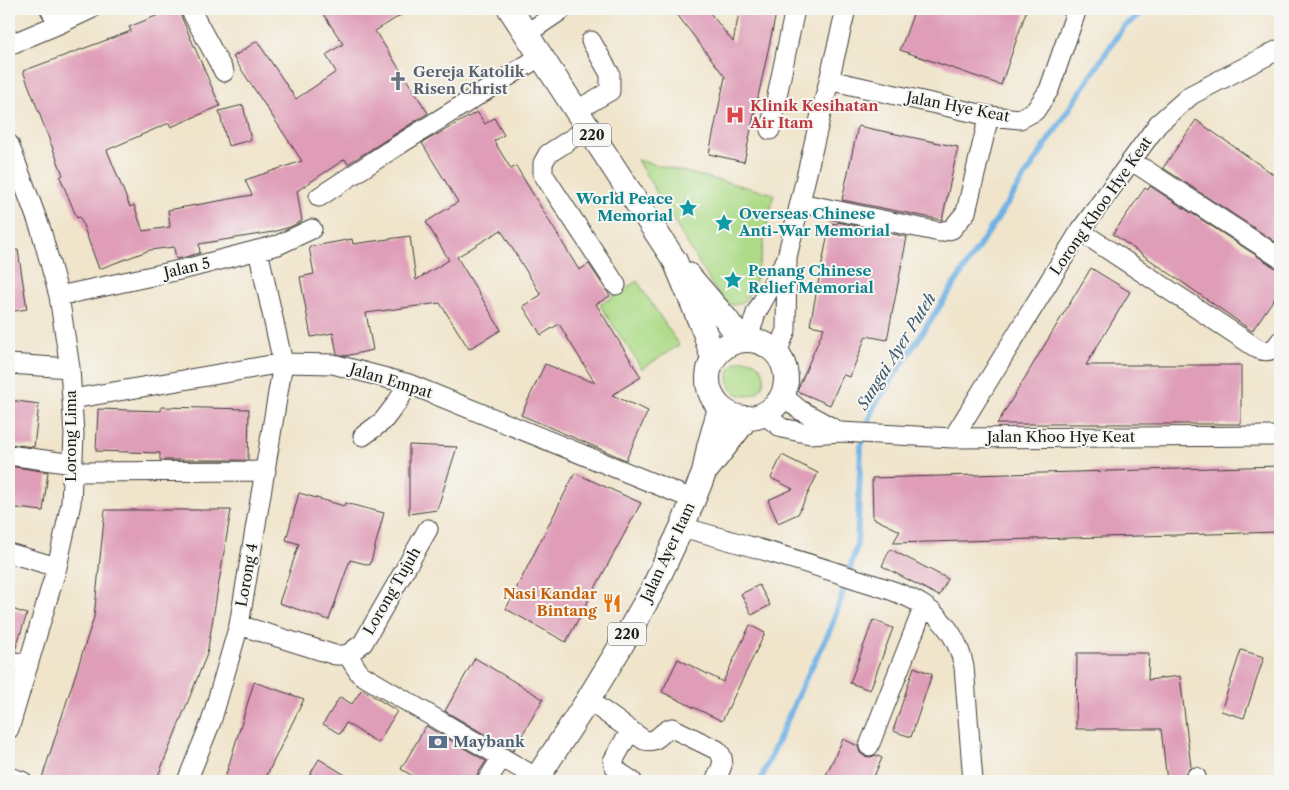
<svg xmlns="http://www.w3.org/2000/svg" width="1289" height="790" font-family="'Libre Caslon Text',serif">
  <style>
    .green { fill: #addb88; stroke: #647c52 }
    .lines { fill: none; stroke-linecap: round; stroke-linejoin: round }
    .stream { stroke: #71b2e5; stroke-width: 6 }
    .building { fill: #df9db8 }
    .minor-casing { stroke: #3c3a36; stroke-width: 21 }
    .major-casing { stroke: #3c3a36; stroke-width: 26 }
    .minor { stroke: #fff; stroke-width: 19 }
    .major { stroke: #fff; stroke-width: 24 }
    .labels { text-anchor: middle; stroke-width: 4; stroke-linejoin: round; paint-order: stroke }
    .shield { fill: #f6f6f2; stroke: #5d5d5c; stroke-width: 1 }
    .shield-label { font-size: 14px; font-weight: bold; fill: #1c1c1c }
    .worship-label { font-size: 15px; font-weight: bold; fill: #5b616d; stroke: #f6f6f2; text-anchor: start }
    .health-label { font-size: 15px; font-weight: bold; fill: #be3a42; stroke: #f6f6f2; text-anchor: start }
    .street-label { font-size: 15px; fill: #1c1c1c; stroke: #f6f6f2 }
    .culture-label { font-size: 15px; font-weight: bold; fill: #0d838f; stroke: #f6f6f2; text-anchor: start }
    .food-label { font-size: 15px; font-weight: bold; fill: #c56008; stroke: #f6f6f2; text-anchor: end }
    .service-label { font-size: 15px; font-weight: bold; fill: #4e5e75; stroke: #f6f6f2; text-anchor: start }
    .water-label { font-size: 16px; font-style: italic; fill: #3e586c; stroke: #f6f6f2 }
  </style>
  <rect width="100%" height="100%" fill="#f6f6f2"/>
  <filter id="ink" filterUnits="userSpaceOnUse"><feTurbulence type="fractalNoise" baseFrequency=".02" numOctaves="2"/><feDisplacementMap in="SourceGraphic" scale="10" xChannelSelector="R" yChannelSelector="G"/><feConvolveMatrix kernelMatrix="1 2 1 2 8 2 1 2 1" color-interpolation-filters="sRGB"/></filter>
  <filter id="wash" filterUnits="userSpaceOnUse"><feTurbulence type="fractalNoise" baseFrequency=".0096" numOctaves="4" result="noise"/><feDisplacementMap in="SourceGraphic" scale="20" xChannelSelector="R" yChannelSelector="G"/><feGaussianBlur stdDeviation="1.12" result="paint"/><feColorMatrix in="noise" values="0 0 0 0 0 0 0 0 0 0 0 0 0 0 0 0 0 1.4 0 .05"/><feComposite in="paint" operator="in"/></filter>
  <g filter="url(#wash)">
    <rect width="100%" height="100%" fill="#f0e4ca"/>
    <path class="green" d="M637 160 774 194C767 220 764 247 757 273 755 280 753 289 749 295 746 301 737 307 730 304 723 301 719 293 714 288Z
      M637 281 679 345 642 369 600 305Z
      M728 378a18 18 0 1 1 36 0a18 18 0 1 1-36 0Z"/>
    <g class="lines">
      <path class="stream" d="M760 781 803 684 828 635 841 599 857 545 861 446 873 408 1123 27 1147 9"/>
    </g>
    <g id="blocks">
      <path class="building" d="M173 9H178L220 106 171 127 169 123 107 150 130 207 134 205 143 231 170 227 168 210 252 195 245 180 302 161 233 57 257 41 296 99 336 72 326 55 343 44 320 9H411L375 31 428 113 348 164 345 159 297 191 302 221 290 227 273 232 199 244 200 253 186 257 176 259 174 247 150 250 99 269 80 217 77 218 60 177 63 175 23 71 131 31 129 27Z
        M673 9H707L733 42 740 9H777L744 162 709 154 725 77Z
        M915 9H1027L1001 85 900 50Z
        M243 105 251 140 228 146 219 111Z
        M477 112 485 124 494 118 504 135 494 141 511 169 516 166 579 270 589 264 610 296 596 304 641 377 612 395 648 411 626 460 521 415 545 364 595 383 559 324 541 335 523 306 541 295 501 230 457 257 501 330 469 349 440 303 366 313 373 350 345 356 337 354 333 333 311 337 300 277 314 274 309 247 352 239 353 244 410 236 416 280 449 260 426 222 458 202 422 143Z
        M1196 120 1280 179V245L1163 168Z
        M858 126 958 147 942 220 842 200Z
        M1150 186 1274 267 1280 269V290L1252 331 1113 234 1145 188 1148 190Z
        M838 222 907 237 887 340 866 336 850 377 843 375 830 405 797 391 824 328 810 325 830 223 837 224Z
        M18 250 27 309 9 312V251Z
        M1091 268 1130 292 1086 365H1241V424H997Z
        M9 400 39 404 34 447 9 444Z
        M161 407 249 409 248 460H160V453L96 451 98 409 161 411Z
        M409 445 457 447 437 510 409 514Z
        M782 455 818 473 798 514 778 523 768 500 793 489 771 478Z
        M9 466 48 472 43 511 9 507Z
        M1280 466V532L893 543 900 531 873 518 872 478Z
        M575 473 641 503 566 642 506 609Z
        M299 493 344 506 345 503 384 513 370 565 350 560 329 620 279 603 299 544 286 540Z
        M105 510H231L207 654 156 781H41L94 617Z
        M890 549 948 579 939 596 882 566Z
        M759 585 770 605 752 615 741 594Z
        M9 608 27 614 15 650 9 649Z
        M873 620 893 628 870 690 850 683Z
        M750 625 765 633 722 721 662 692 678 659 723 682Z
        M1241 650 1264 657 1244 718 1221 711Z
        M1077 653H1149L1148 680 1180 676 1191 767 1185 773V781H1167L1161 729H1076Z
        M475 658 543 699 513 751 445 711Z
        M914 667 932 674 911 737 893 731Z
        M254 682 304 699 264 781H224Z
        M362 689 397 711 378 743 346 723 340 734 323 724 340 697 352 704Z
        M426 726 486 761 477 775 476 781H421L401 769Z
        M843 739 858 746 860 753 864 756 870 757 876 755 882 758 872 781H839L826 775Z
        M319 759 355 781H306Z"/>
    </g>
  </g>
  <g filter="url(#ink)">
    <use href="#blocks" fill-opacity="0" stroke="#3c3a36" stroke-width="1"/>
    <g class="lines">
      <g class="minor-casing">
        <path id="minor" d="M50 9 59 24
          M190 9 224 72
          M526 34 563 9
          M9 45 59 24 91 9
          M829 80 989 116 1020 119 1035 111 1049 90 1077 9
          M577 110 610 91V74L591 41
          M588 128 548 154 543 163V174L616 285
          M770 130 795 9
          M9 144 41 230 59 296 70 368 74 434 71 503 57 567 9 729
          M1132 161 1280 258
          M319 197 389 151 541 56
          M800 203 940 232 952 229 966 212 989 116
          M1080 231 1258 349C1268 353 1275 350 1280 341
          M59 296 189 268 258 250 278 245 312 229
          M748 339 756 313 786 260
          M777 353 786 330 787 257 846 9
          M9 364 70 368
          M783 396 800 410 840 432
          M72 399 283 363 333 364 409 384 692 499
          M764 415 782 428 810 434 841 432 953 438 1280 436
          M363 436 383 421 396 404 409 384
          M953 438 1080 231 1158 124 1191 95 1280 49
          M9 455 73 464
          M73 472 266 471
          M682 527C739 543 797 559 853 578 877 586 903 592 924 606 946 621 959 641 964 667L973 781
          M9 553 57 567
          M239 625 335 655H347L363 643 428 529
          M347 654 360 674 537 778
          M9 660 28 666
          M588 700 644 740C658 744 660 731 672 728L717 750C728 760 720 770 715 781
          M630 731 613 761C615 772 624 775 632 781
          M869 746 924 606
          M9 777 22 781
          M1196 777 1197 781
          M187 781 211 722 239 625 283 363 258 250
          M487 781 502 757"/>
      </g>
      <g class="major-casing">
        <path id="major" d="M510 9 675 261 705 333 713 359
          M688 275 726 319 741 340
          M708 379a39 39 0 1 1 78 0a39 39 0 1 1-78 0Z
          M708 468 746 419
          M535 781 588 700 619 649 651 593 682 527 704 473 709 447 720 408"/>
      </g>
      <use href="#minor" class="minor"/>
      <use href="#major" class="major"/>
    </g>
  </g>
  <defs>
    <g id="church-bare" transform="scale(1.5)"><path d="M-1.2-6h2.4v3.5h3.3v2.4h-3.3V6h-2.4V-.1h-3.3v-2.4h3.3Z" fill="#6b7280" stroke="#f6f6f2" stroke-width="2.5" paint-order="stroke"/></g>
    <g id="hospital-bare" transform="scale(1.5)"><path d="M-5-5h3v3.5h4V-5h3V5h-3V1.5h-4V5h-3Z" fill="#e0444e" stroke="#f6f6f2" stroke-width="2.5" paint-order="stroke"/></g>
    <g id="sight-bare" transform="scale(1.5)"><path d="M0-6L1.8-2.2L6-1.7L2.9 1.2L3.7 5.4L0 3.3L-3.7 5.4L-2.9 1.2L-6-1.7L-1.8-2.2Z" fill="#0f9aa8" stroke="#f6f6f2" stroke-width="2.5" paint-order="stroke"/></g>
    <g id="restaurant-bare" transform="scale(1.5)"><path d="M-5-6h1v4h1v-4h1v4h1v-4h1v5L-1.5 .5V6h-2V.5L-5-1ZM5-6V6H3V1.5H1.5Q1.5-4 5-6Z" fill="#e8710a" stroke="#f6f6f2" stroke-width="2.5" paint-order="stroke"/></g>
    <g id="bank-bare" transform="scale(1.5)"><path d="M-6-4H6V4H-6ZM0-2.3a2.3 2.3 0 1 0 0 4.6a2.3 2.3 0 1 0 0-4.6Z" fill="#5c6f8a" stroke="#f6f6f2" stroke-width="2.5" paint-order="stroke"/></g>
  </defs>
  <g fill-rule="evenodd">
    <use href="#church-bare" x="398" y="81"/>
    <use href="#hospital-bare" x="735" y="115"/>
    <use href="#sight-bare" x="688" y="208"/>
    <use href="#sight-bare" x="724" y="223"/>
    <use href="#sight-bare" x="733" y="280"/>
    <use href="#restaurant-bare" x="612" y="603"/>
    <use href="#bank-bare" x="438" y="742"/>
  </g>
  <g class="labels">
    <g class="shield">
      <rect x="573" y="123.5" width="38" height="23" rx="4"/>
      <rect x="608" y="622.5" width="38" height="23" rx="4"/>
    </g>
    <g class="shield-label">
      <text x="592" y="140">220</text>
      <text x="627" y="639">220</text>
    </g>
    <g class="worship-label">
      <text x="413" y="77">Gereja Katolik<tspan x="413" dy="17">Risen Christ</tspan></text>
    </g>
    <g class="health-label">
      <text x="750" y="111">Klinik Kesihatan<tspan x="750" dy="17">Air Itam</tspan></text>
    </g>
    <g class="street-label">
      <text transform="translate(958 107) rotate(11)" y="5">Jalan Hye Keat</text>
      <text transform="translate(1101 206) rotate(-55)" y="5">Lorong Khoo Hye Keat</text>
      <text transform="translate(187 268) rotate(-13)" y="5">Jalan 5</text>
      <text transform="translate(391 381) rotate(17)" y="5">Jalan Empat</text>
      <text transform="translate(71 436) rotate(-90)" y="5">Lorong Lima</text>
      <text x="1061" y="442">Jalan Khoo Hye Keat</text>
      <text transform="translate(668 552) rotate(-65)" y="5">Jalan Ayer Itam</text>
      <text transform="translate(247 575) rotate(-80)" y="5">Lorong 4</text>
      <text transform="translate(392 591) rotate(-60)" y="5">Lorong Tujuh</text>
    </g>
    <g class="culture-label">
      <text x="673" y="204" text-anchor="end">World Peace<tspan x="673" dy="17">Memorial</tspan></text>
      <text x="739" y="219">Overseas Chinese<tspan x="739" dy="17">Anti-War Memorial</tspan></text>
      <text x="748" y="276">Penang Chinese<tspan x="748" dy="17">Relief Memorial</tspan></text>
    </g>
    <g class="food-label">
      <text x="597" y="599">Nasi Kandar<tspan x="597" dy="17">Bintang</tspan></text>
    </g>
    <g class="service-label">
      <text x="453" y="747">Maybank</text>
    </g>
    <g class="water-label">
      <text transform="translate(896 351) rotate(-58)" y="6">Sungai Ayer Puteh</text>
    </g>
  </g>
  <rect width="1289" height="790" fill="none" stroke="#f6f6f2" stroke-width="30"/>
</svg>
